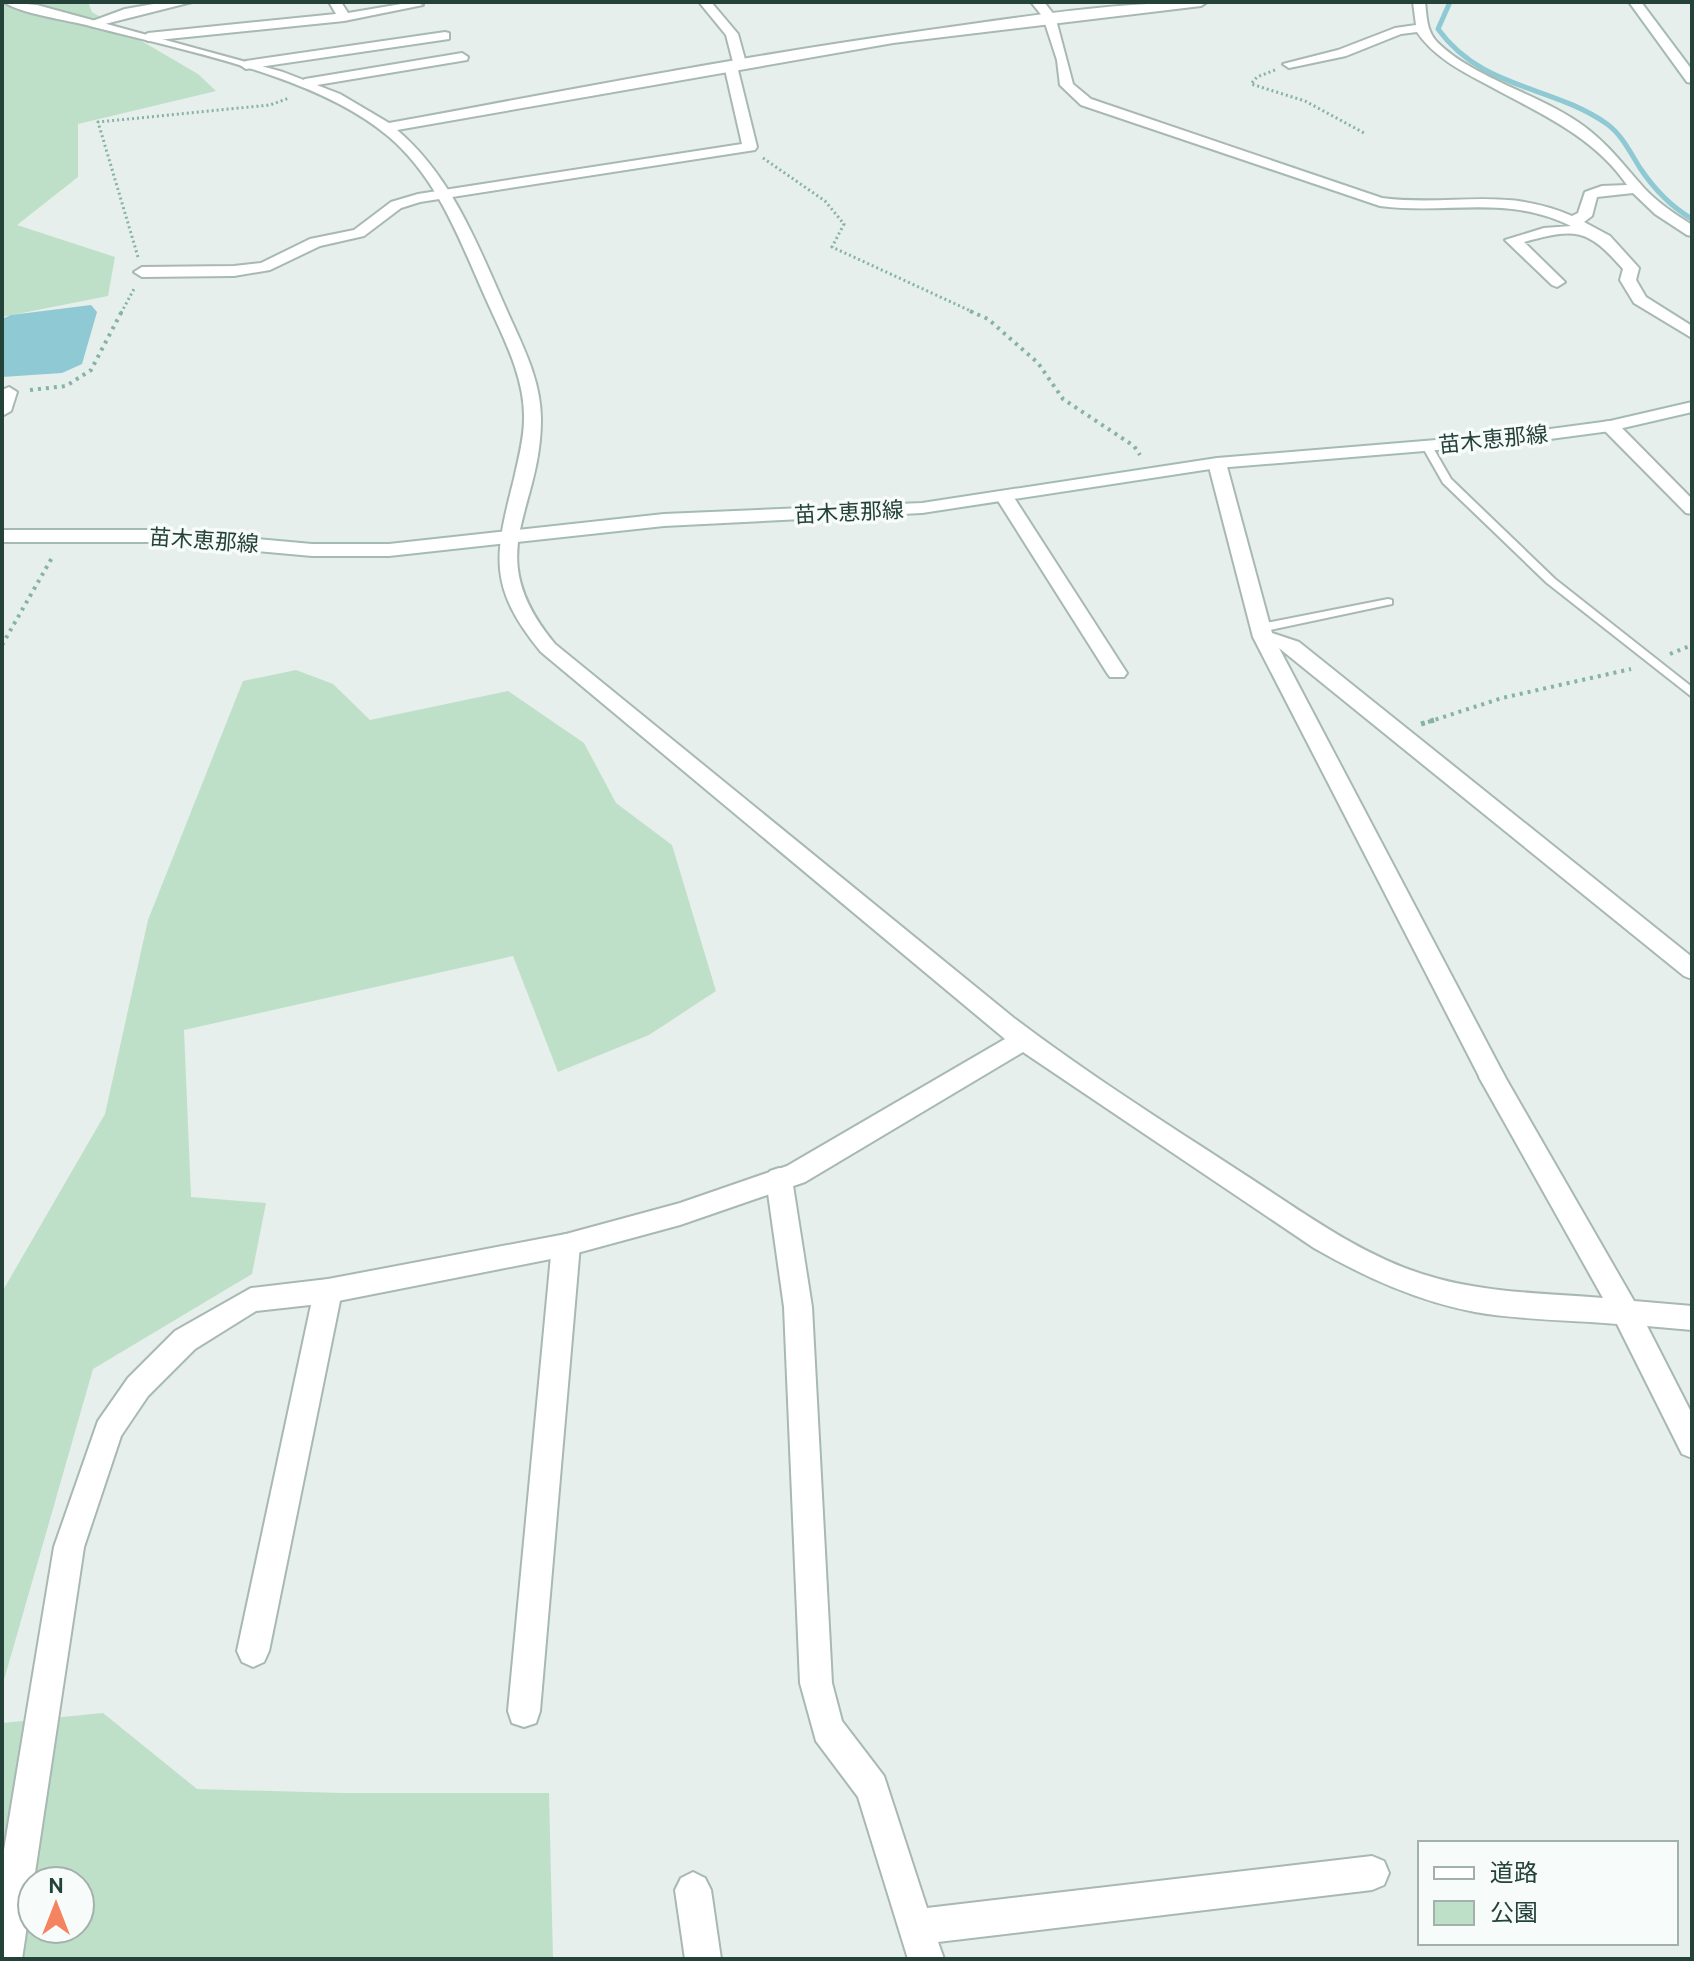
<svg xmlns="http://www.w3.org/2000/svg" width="1694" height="1961" font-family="Cabin,'Noto Sans JP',sans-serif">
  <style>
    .green { fill: #bfe0c8; fill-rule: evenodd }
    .water { fill: #8ec9d4 }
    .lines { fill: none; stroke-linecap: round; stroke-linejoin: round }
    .stream { stroke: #8ec9d4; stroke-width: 5 }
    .service-casing { stroke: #a8b8b2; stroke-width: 4 }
    .minor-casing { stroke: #a8b8b2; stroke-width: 4 }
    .tertiary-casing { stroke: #a8b8b2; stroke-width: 4 }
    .secondary-casing { stroke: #a4bbb3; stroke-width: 4 }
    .path-far2 { stroke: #86b3a5; stroke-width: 3; stroke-dasharray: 2 3; stroke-linecap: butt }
    .path-far1 { stroke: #86b3a5; stroke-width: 4; stroke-dasharray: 3 5; stroke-linecap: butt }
    .path { stroke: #86b3a5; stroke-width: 5; stroke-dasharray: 4 6; stroke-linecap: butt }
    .service { fill: #fff; fill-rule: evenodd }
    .minor { fill: #fff; fill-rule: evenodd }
    .tertiary { fill: #fff; fill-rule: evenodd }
    .secondary { fill: #fff; fill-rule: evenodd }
    .labels { text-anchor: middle; stroke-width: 7; stroke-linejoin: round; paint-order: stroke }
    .far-street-label { font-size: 22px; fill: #24423a; stroke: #f7fbf9 }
  </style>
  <rect width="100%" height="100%" fill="#e6efeb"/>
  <path class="green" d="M2 2H88L92 12 198 74 216 91 78 124V177L17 225 115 257 108 296 2 317Z
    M296 670 333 684 370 720 508 691 584 743 616 803 672 845 716 991 649 1035 558 1072 513 956 184 1030 191 1197 266 1203 252 1274 93 1369 2 1687V1292L105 1114 148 920 243 681Z
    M103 1713 197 1789 342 1793H549L553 1959H2V1723ZM32 1881H80V1929H32Z"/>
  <path class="water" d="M91 305 97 312 82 364 62 373 2 377V319L11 315Z"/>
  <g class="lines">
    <path class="stream" d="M1450 2 1438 29C1482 90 1552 85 1607 124 1622 135 1630 152 1640 168 1654 189 1670 206 1692 219"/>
    <g class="service-casing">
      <path id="service" d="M1427 443 1432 446 1451 479 1555 579 1692 687V697L1547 583 1443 483 1422 446Z
        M1388 599 1392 600V604L1261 632 1255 628 1261 624Z"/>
    </g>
    <g class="minor-casing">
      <path id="minor" d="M165 2H192L93 27 87 23 125 9Z
        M329 2H341L348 13 413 2 423 5 344 21 148 41 142 37 148 33 336 14Z
        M699 2H711L738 34 746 63 737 66 757 147 755 150 420 202 401 208 364 236 320 246 270 270 234 276 142 277 134 272 142 267 234 266 261 263 310 239 354 230 391 202 418 194 742 144 724 65 733 62 726 35Z
        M1031 2H1044L1055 16 1073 84 1091 99 1382 198C1451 207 1504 186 1572 216L1578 213 1585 192 1602 186 1627 185C1594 136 1537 112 1486 84 1461 71 1433 56 1417 32L1401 34 1346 56 1289 68 1283 64 1338 50 1395 28 1416 25 1413 2H1425C1427 17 1426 30 1437 42 1474 79 1543 95 1585 127 1608 144 1625 167 1644 188 1658 203 1675 214 1692 225V236L1687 235 1655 214 1633 193 1597 197 1592 216 1584 222 1610 236 1639 268 1636 280 1646 297 1692 326V338L1634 303 1620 280 1623 269C1587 228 1576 228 1524 242L1565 282 1557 287 1552 285 1505 240 1544 228 1571 226C1507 194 1447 215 1380 206L1081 105 1060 85 1057 60 1043 17Z
        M445 32 449 33V39L246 69 240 65 246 61Z
        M462 53 468 57 467 60 305 87 298 83 305 79Z
        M9 387 17 392 11 411 2 416V390Z
        M1610 421 1616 422 1692 499V514L1686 513 1604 430 1601 426 1604 422Z
        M1217 458 1226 463 1272 633 1299 642 1692 957V979L1684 976 1279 648 1505 1077 1501 1084 1492 1087 1483 1084 1253 637 1208 463Z
        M1004 491 1013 496 1127 673 1124 677H1110L1107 673 995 496Z
        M779 1168 788 1171 792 1179 812 1307 832 1683 842 1721 884 1776 927 1908 1372 1856 1384 1861 1389 1873 1384 1885 1372 1890 938 1942 944 1959H908L858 1797 816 1741 800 1683 784 1307 766 1179 770 1171Z
        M566 1234 576 1237 580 1245 540 1711 536 1723 524 1727 512 1723 508 1711 552 1245 556 1237Z
        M328 1279 338 1283 342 1291 269 1651 264 1662 253 1667 242 1662 237 1651 314 1291 318 1283Z
        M693 1872 705 1878 711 1890 721 1959H685L675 1890 681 1878Z"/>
    </g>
    <g class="tertiary-casing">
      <path id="tertiary" d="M4 2 37 5 283 72 340 94 389 123C569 90 748 55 929 30 1021 17 1114 2 1207 2L1201 6 893 43 397 130C451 176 476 241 504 304 520 341 541 378 541 419 541 514 479 552 555 644L1014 1018C1085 1072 1161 1120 1236 1169 1296 1207 1354 1252 1422 1274 1480 1293 1542 1293 1603 1298L1479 1077 1483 1070 1492 1067 1501 1070 1634 1301 1692 1306V1330L1647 1326 1692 1414V1458L1682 1454 1617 1324C1570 1320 1521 1320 1475 1312 1417 1301 1365 1277 1314 1248L1023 1052 805 1182 680 1225 566 1256 328 1303 256 1311 195 1349 148 1396 121 1436 84 1547 22 1959H2V1862L54 1547 98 1421 128 1378 175 1331 251 1288 328 1279 566 1234 680 1203 787 1166 1005 1039 541 652C488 587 494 557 514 479 518 460 524 439 524 419 525 377 503 337 486 299 460 241 438 178 388 136 316 75 182 50 90 26 68 20 21 14 4 2Z"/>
    </g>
    <g class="secondary-casing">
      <path id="secondary" d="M1629 2H1641L1692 70V83L1687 82Z
        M1692 402V412L1610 431 1521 443 1217 468 922 513 664 526 389 556H312L156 542H2V530H156L312 544H389L664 514 922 503 1217 458 1521 433 1610 421Z"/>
    </g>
    <path class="path-far2" d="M1275 70 1257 77 1251 84 1305 101 1366 134
      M763 158 825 201 844 224 832 247 975 313
      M138 257 98 122 270 105 289 98
      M121 313 134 289"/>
    <path class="path-far1" d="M970 311 988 319 1038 363 1063 399 1134 446 1140 455
      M30 390 66 386 91 370 122 311
      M2 645 53 556
      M1670 654 1692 645
      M1428 722 1502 698 1631 669"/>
    <path class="path" d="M1421 724 1434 720"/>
    <use href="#service" class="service"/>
    <use href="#minor" class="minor"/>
    <use href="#tertiary" class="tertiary"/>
    <use href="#secondary" class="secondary"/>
  </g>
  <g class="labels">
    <g class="far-street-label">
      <text transform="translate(1493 439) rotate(-6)" y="8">苗木恵那線</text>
      <text transform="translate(849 512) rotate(-3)" y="8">苗木恵那線</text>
      <text transform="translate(204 540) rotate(4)" y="8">苗木恵那線</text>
    </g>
  </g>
  <rect width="1694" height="1961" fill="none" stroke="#24423a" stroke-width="8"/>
  <rect x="1418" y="1841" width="260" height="104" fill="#f7fbf9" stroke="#a3b1ad" stroke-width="2"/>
  <rect x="1434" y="1867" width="40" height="12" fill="#ffffff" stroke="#a3b1ad" stroke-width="2"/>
  <text x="1490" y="1881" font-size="24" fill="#24423a">道路</text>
  <rect x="1434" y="1901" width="40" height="24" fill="#bfe0c8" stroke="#a3b1ad" stroke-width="2"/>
  <text x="1490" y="1921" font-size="24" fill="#24423a">公園</text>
  <g transform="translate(56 1905)"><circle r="38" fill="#f7fbf9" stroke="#a3b1ad" stroke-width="2"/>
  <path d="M0-6L14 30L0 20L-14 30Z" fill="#f4845f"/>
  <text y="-12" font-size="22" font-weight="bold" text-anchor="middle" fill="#24423a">N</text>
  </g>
</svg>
